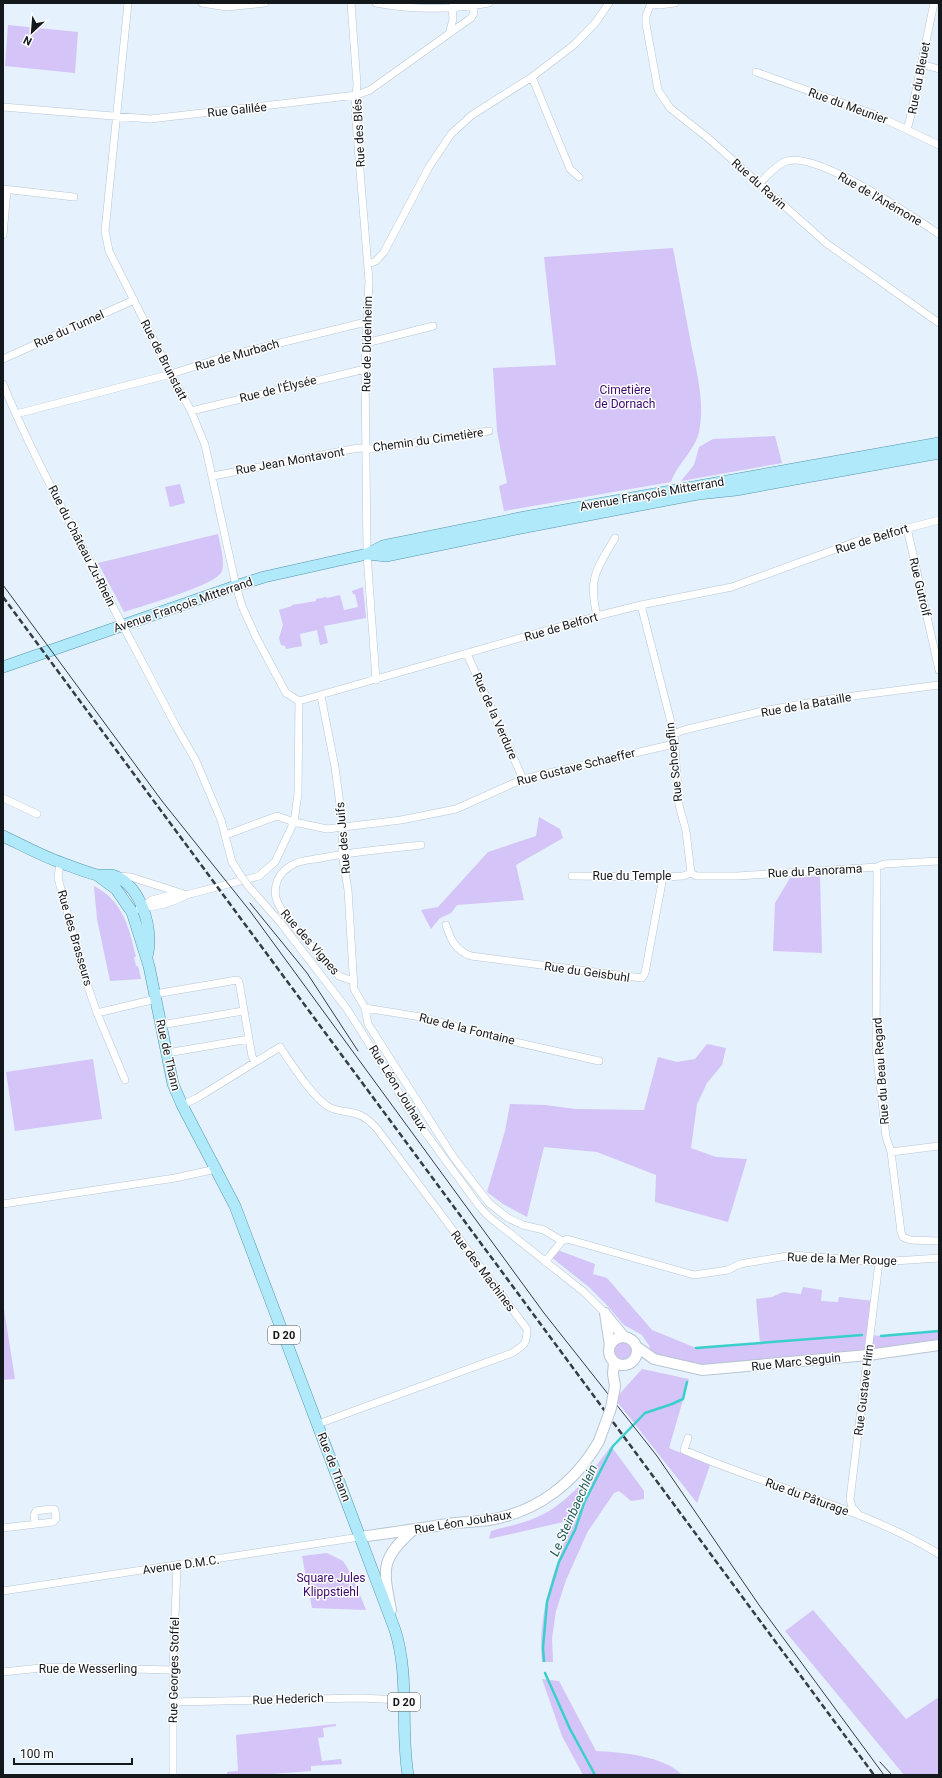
<svg xmlns="http://www.w3.org/2000/svg" width="942" height="1778" font-family="Roboto,sans-serif">
  <style>
    .green { fill: #d4c4f7 }
    .lines { fill: none; stroke-linecap: round; stroke-linejoin: round }
    .stream { stroke: #39d0cb; stroke-width: 2.5 }
    .street-casing { stroke: #b8c6d3; stroke-width: 8 }
    .secondary-casing { stroke: #b8c6d3; stroke-width: 12 }
    .primary-casing { stroke: #5697ab; stroke-width: 12 }
    .street { stroke: #fff; stroke-width: 7 }
    .secondary { stroke: #fff; stroke-width: 10 }
    .primary { stroke: #afe9fa; stroke-width: 11 }
    .tram { stroke: #363c42; stroke-width: 1 }
    .rail { stroke: #363c42; stroke-width: 2.5; stroke-dasharray: 6 3; stroke-linecap: butt }
    .street-bridge-casing { stroke: #b8c6d3; stroke-width: 8; stroke-linecap: butt }
    .secondary-bridge-casing { stroke: #b8c6d3; stroke-width: 12; stroke-linecap: butt }
    .street-bridge { stroke: #fff; stroke-width: 7 }
    .secondary-bridge { stroke: #fff; stroke-width: 10 }
    .labels { text-anchor: middle; stroke-width: 3; stroke-linejoin: round; paint-order: stroke }
    .shield { fill: #fdfdfd; stroke: #595d60; stroke-width: 1 }
    .shield-label { font-size: 11px; font-weight: bold; fill: #13181d }
    .street-label { font-size: 12px; fill: #13181d; stroke: #fdfdfd }
    .park-label { font-size: 12px; fill: #3d0a6e; stroke: #fdfdfd }
    .water-label { font-size: 13px; font-style: italic; fill: #245f5c; stroke: #fdfdfd }
  </style>
  <rect width="100%" height="100%" fill="#e5f1fc"/>
  <path class="green" d="M8 25 78 32 75 73 5 66Z
    M673 248C679 280 685 312 691 344 697 373 705 403 699 432 694 452 677 464 671 482L504 511 499 486 507 483 497 431 493 368 556 365 544 257Z
    M775 436 782 463 681 481 694 465 699 447 713 439Z
    M180 484 185 503 170 507 165 487Z
    M218 534C220 545 225 560 222 571 218 585 141 606 124 612L98 563Z
    M363 587 366 618 324 626 328 643 320 645 317 630 300 634 302 646 286 649 285 646 281 645 279 638 283 625 279 610 292 606V605L316 601V599L326 597 327 598 340 595 344 610 358 607 355 594H353L352 591Z
    M539 817 560 829 563 838 516 865 524 900 457 905 451 913 440 918 431 929 421 910 438 907 488 852 536 836Z
    M820 876 822 953 773 951 775 903 790 878Z
    M94 886C123 901 129 927 136 957H134L136 966H138L141 979 110 981 97 919Z
    M707 1044 726 1048 722 1065 707 1083 697 1104 691 1148 716 1157 747 1159 728 1222 655 1202 656 1175 597 1152 544 1147 527 1217 503 1204 487 1192 505 1131 510 1104 545 1105 576 1109 644 1110 658 1057 677 1062 695 1059Z
    M93 1059 102 1119 15 1131 6 1072Z
    M555 1249 595 1264 593 1274 607 1278 652 1330 696 1348 760 1343 756 1299 772 1297 783 1292 801 1294 803 1287 822 1290 821 1301 838 1302 839 1297 874 1301 870 1335 881 1336 939 1331V1345L715 1370 647 1355 650 1347 642 1335 624 1325 605 1303 590 1288 550 1256Z
    M3 1303 15 1379 3 1380Z
    M614 1351a10 10 0 1 1 20 0a10 10 0 1 1-20 0Z
    M642 1369 689 1379 669 1448 710 1465 697 1503 615 1399Z
    M611 1446 644 1491V1499L631 1501 619 1491 614 1493 588 1531 566 1580 556 1611 552 1638 553 1662H542C537 1610 556 1568 572 1520L489 1539 491 1531C504 1527 517 1525 530 1520 565 1508 590 1475 611 1446Z
    M327 1553 343 1561 353 1577 366 1610 312 1608 302 1556Z
    M813 1610 906 1719 939 1697V1775H904L785 1631Z
    M542 1679 559 1681 596 1751C620 1752 665 1756 682 1775H583L562 1736Z
    M336 1724V1726L323 1728 324 1737 318 1738 322 1761 341 1759 342 1764 311 1766V1771L257 1775H227V1772L238 1771 236 1735Z"/>
  <g class="lines">
    <path class="stream" d="M881 1336 939 1331
      M696 1348 862 1335
      M544 1661 543 1648 547 1602 559 1562 575 1530 584 1503 613 1446 645 1413 672 1404 683 1399 687 1382
      M545 1673 570 1729 595 1775"/>
    <g class="street-casing">
      <path id="street" d="M128 3 105 231 109 251 171 374 191 411 205 445 236 586 242 606 256 637 286 693 299 701
        M202 3 227 7 265 3
        M351 3 357 84 355 109 369 281 365 369 367 554 376 680
        M376 3C413 10 452 10 489 3
        M650 3 659 5 675 3
        M651 3 646 16V24L658 90 670 108 708 138 826 243 939 323
        M450 31 453 19 452 7
        M921 64 939 69
        M756 72 876 115 939 145
        M532 77 570 169 579 177
        M3 107 150 119 357 95 370 90 471 18 474 13 473 6
        M907 129 910 119 934 3
        M759 184C766 177 774 167 784 162 813 148 912 216 939 234
        M3 189 74 197
        M3 235 7 190
        M368 264 376 261 384 252 429 167 451 134 472 115 532 77 575 44 596 22 609 3
        M366 343 433 326
        M3 359 134 300
        M3 384C35 462 77 534 114 609
        M191 411 365 369
        M16 414 171 374 227 356 366 322
        M213 476 358 448 376 449 489 431
        M907 528 939 670
        M641 605 674 734 679 805 686 831 691 873
        M597 616C588 578 596 570 615 538
        M131 641 177 728 196 761 221 820 232 862 241 876
        M467 654 523 779
        M321 696 335 767 343 827 342 854 348 890 354 989 365 1008 368 1024 454 1158 489 1203 508 1218 523 1225 544 1230 562 1241
        M299 701 597 616 641 605 732 587 858 541 939 520
        M674 734 684 730 763 711 830 699 939 685
        M3 798 37 814
        M226 835 277 816 294 822 298 794 299 701
        M60 862 58 878 84 975 97 1013 125 1080
        M877 867 876 1048 886 1137 891 1152 901 1232 903 1237 910 1240 939 1241
        M691 873 696 876H737L877 867 884 864 939 861
        M118 876 131 877 184 894
        M572 876 663 877 683 876 691 873
        M249 887 280 922 347 1009 387 1072 408 1109 479 1206 488 1216 584 1292 605 1313
        M143 907C159 907 171 903 185 896
        M139 909 152 900 167 896 186 895 259 876 275 862 294 822 327 829 401 820 456 809 523 779 674 744
        M446 925C451 940 455 950 471 956L642 978 645 973 663 877
        M353 981 339 976C326 961 282 917 277 901 272 887 278 873 292 865 300 860 311 860 321 858 354 851 388 849 421 845
        M155 994 237 980 239 982 252 1056 255 1062
        M365 1008 421 1017 498 1038 599 1061
        M97 1013 156 999
        M161 1025 243 1011
        M167 1053 249 1039
        M182 1105 197 1098 280 1047C291 1063 313 1098 329 1107 336 1111 344 1111 353 1113 364 1115 371 1122 378 1130L527 1329C527 1344 524 1345 512 1353L318 1424
        M891 1152 939 1146
        M3 1204 175 1178 216 1169
        M545 1262 562 1241 567 1239 694 1275 728 1270 740 1264 793 1255 879 1262 939 1258
        M688 1438 684 1450C767 1487 860 1506 939 1554
        M859 1515 852 1507 850 1499 879 1262
        M3 1528 53 1522 56 1519 55 1510 51 1509 36 1511 34 1515 35 1523
        M3 1591 360 1537
        M3 1672 50 1667 173 1670
        M173 1702 360 1698 403 1700
        M173 1775V1670L177 1565"/>
    </g>
    <g class="secondary-casing">
      <path id="secondary" d="M605 1313 610 1346
        M606 1315 624 1337
        M609 1351a14 14 0 1 1 28 0a14 14 0 1 1-28 0Z
        M637 1347 654 1359 702 1370 868 1355 939 1345
        M614 1362 613 1374 615 1386
        M360 1537C389 1533 418 1529 447 1524 461 1522 475 1522 489 1520 537 1512 575 1483 599 1441
        M391 1610C383 1569 380 1559 413 1530"/>
    </g>
    <g class="primary-casing">
      <path id="primary" d="M368 554 386 556 526 527 698 494 736 490 939 453
        M3 667 236 586 264 577 367 554 383 546 525 517 939 443
        M3 836C22 845 42 856 62 863 73 867 85 872 97 875 103 876 110 874 115 876 142 887 154 931 147 957
        M97 875 116 889 132 912 149 966 173 1084 182 1105 235 1206 395 1630C410 1677 400 1727 408 1775"/>
    </g>
    <use href="#street" class="street"/>
    <use href="#secondary" class="secondary"/>
    <use href="#primary" class="primary"/>
    <path class="tram" d="M3 585 162 801 250 911 544 1313 657 1456 759 1605 884 1775
      M250 903 307 973 358 1051
      M880 1762 892 1775"/>
    <path class="rail" d="M3 597 874 1775"/>
    <g class="street-bridge-casing">
      <path id="street-bridge" d="M114 609 131 641
        M241 876 249 887"/>
    </g>
    <g class="secondary-bridge-casing">
      <path id="secondary-bridge" d="M599 1441 611 1408 615 1386"/>
    </g>
    <use href="#street-bridge" class="street-bridge"/>
    <use href="#secondary-bridge" class="secondary-bridge"/>
  </g>
  <g class="labels">
    <g class="shield">
      <rect x="268" y="1326" width="32" height="18" rx="3"/>
      <rect x="388" y="1693" width="32" height="18" rx="3"/>
    </g>
    <g class="shield-label">
      <text x="284" y="1339">D 20</text>
      <text x="404" y="1706">D 20</text>
    </g>
    <g class="street-label">
      <text transform="translate(919 78) rotate(-79)" y="4">Rue du Bleuet</text>
      <text transform="translate(848 106) rotate(20)" y="4">Rue du Meunier</text>
      <text transform="translate(237 110) rotate(-6)" y="4">Rue Galilée</text>
      <text transform="translate(359 133) rotate(-93)" y="4">Rue des Blés</text>
      <text transform="translate(759 184) rotate(42)" y="4">Rue du Ravin</text>
      <text transform="translate(880 199) rotate(30)" y="4">Rue de l'Anémone</text>
      <text transform="translate(69 329) rotate(-24)" y="4">Rue du Tunnel</text>
      <text transform="translate(367 344) rotate(-89)" y="4">Rue de Didenheim</text>
      <text transform="translate(237 355) rotate(-16)" y="4">Rue de Murbach</text>
      <text transform="translate(164 360) rotate(63)" y="4">Rue de Brunstatt</text>
      <text transform="translate(278 389) rotate(-14)" y="4">Rue de l'Élysée</text>
      <text transform="translate(428 440) rotate(-8)" y="4">Chemin du Cimetière</text>
      <text transform="translate(290 461) rotate(-10)" y="4">Rue Jean Montavont</text>
      <text transform="translate(652 494) rotate(-10)" y="4">Avenue François Mitterrand</text>
      <text transform="translate(872 539) rotate(-17)" y="4">Rue de Belfort</text>
      <text transform="translate(82 546) rotate(63)" y="4">Rue du Château Zu-Rhein</text>
      <text transform="translate(920 587) rotate(77)" y="4">Rue Gutrolf</text>
      <text transform="translate(183 605) rotate(-19)" y="4">Avenue François Mitterrand</text>
      <text transform="translate(561 627) rotate(-16)" y="4">Rue de Belfort</text>
      <text transform="translate(806 705) rotate(-10)" y="4">Rue de la Bataille</text>
      <text transform="translate(495 716) rotate(66)" y="4">Rue de la Verdure</text>
      <text transform="translate(674 762) rotate(-96)" y="4">Rue Schoepflin</text>
      <text transform="translate(576 767) rotate(-14)" y="4">Rue Gustave Schaeffer</text>
      <text transform="translate(343 838) rotate(-95)" y="4">Rue des Juifs</text>
      <text transform="translate(815 871) rotate(-3)" y="4">Rue du Panorama</text>
      <text x="632" y="880">Rue du Temple</text>
      <text transform="translate(75 938) rotate(74)" y="4">Rue des Brasseurs</text>
      <text transform="translate(310 942) rotate(49)" y="4">Rue des Vignes</text>
      <text transform="translate(587 972) rotate(8)" y="4">Rue du Geisbuhl</text>
      <text transform="translate(467 1029) rotate(14)" y="4">Rue de la Fontaine</text>
      <text transform="translate(168 1055) rotate(77)" y="4">Rue de Thann</text>
      <text transform="translate(881 1071) rotate(-94)" y="4">Rue du Beau Regard</text>
      <text transform="translate(398 1088) rotate(58)" y="4">Rue Léon Jouhaux</text>
      <text transform="translate(842 1259) rotate(2)" y="4">Rue de la Mer Rouge</text>
      <text transform="translate(483 1271) rotate(53)" y="4">Rue des Machines</text>
      <text transform="translate(796 1362) rotate(-6)" y="4">Rue Marc Seguin</text>
      <text transform="translate(864 1390) rotate(-83)" y="4">Rue Gustave Hirn</text>
      <text transform="translate(334 1467) rotate(69)" y="4">Rue de Thann</text>
      <text transform="translate(807 1497) rotate(20)" y="4">Rue du Pâturage</text>
      <text transform="translate(463 1522) rotate(-9)" y="4">Rue Léon Jouhaux</text>
      <text transform="translate(181 1565) rotate(-8)" y="4">Avenue D.M.C.</text>
      <text x="88" y="1673">Rue de Wesserling</text>
      <text transform="translate(174 1670) rotate(-89)" y="4">Rue Georges Stoffel</text>
      <text transform="translate(288 1699) rotate(-2)" y="4">Rue Hederich</text>
    </g>
    <g class="park-label">
      <text x="625" y="394">Cimetière<tspan x="625" dy="14">de Dornach</tspan></text>
      <text x="331" y="1582">Square Jules<tspan x="331" dy="14">Klippstiehl</tspan></text>
    </g>
    <g class="water-label">
      <text transform="translate(573 1510) rotate(-66)" y="5">Le Steinbaechlein</text>
    </g>
  </g>
  <rect width="942" height="1778" fill="none" stroke="#13181d" stroke-width="8"/>
  <g transform="translate(32 32) rotate(206)" stroke="#fdfdfd" stroke-width="3" paint-order="stroke">
  <path d="M0-3L7 15L0 10L-7 15Z" fill="#13181d"/>
  <text y="-6" font-size="11" font-weight="bold" text-anchor="middle" fill="#13181d">N</text>
  </g>
  <path d="M14 1758v6h118v-6" fill="none" stroke="#13181d" stroke-width="2"/>
  <text x="20" y="1758" font-size="12" fill="#13181d" stroke="#fdfdfd" stroke-width="3" paint-order="stroke">100 m</text>
</svg>
